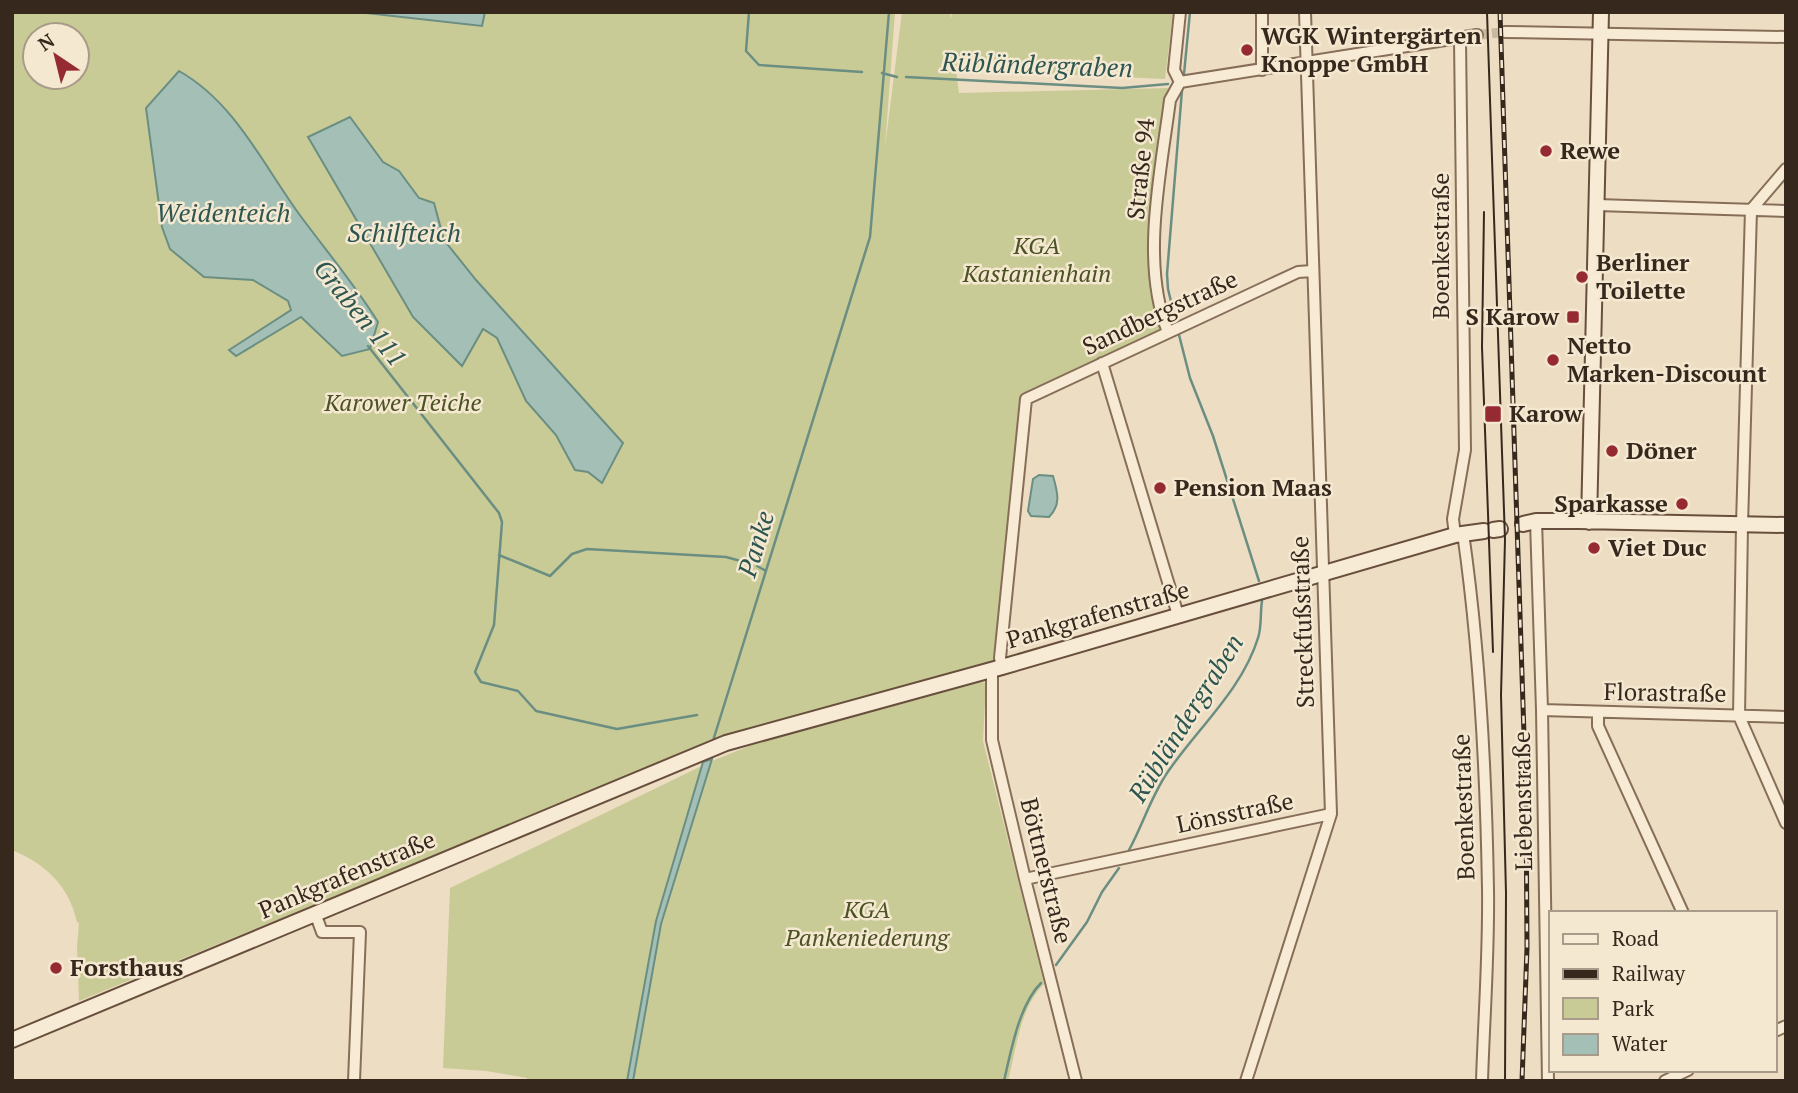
<svg xmlns="http://www.w3.org/2000/svg" width="1798" height="1093" font-family="'PT Serif',serif">
  <style>
    .green { fill: #c9cb96; fill-rule: evenodd }
    .water { fill: #a4c0b6; stroke: #6b8e83; stroke-width: 2 }
    .lines { fill: none; stroke-linecap: round; stroke-linejoin: round }
    .stream { stroke: #6b8e83; stroke-width: 2.5 }
    .street-tunnel { stroke: #c9b9a1; stroke-width: 10; stroke-dasharray: 10 5; stroke-linecap: butt }
    .street-casing { stroke: #876e59; stroke-width: 14 }
    .secondary-casing { stroke: #684f3d; stroke-width: 18 }
    .street { stroke: #f8ebd5; stroke-width: 10 }
    .secondary { stroke: #f8ebd5; stroke-width: 14 }
    .tram { stroke: #37281d; stroke-width: 2 }
    .rail-casing { stroke: #37281d; stroke-width: 5 }
    .rail { stroke: #f5e8d1; stroke-width: 2.5; stroke-dasharray: 8; stroke-linecap: butt }
    .poi-dot { fill: #952a33; stroke: #f5e8d1; stroke-width: 2.5 }
    .labels { text-anchor: middle; stroke-width: 5; stroke-linejoin: round; paint-order: stroke }
    .poi-label { font-size: 24px; font-weight: bold; fill: #37281d; stroke: #f5e8d1; text-anchor: start }
    .street-label { font-size: 24px; fill: #37281d; stroke: #f5e8d1 }
    .park-label { font-size: 24px; font-style: italic; fill: #4b5324; stroke: #f5e8d1 }
    .water-label { font-size: 26px; font-style: italic; fill: #2d5650; stroke: #f5e8d1 }
  </style>
  <rect width="100%" height="100%" fill="#edddc2"/>
  <path class="green" d="M12 12H895L885 147 902 12H950L951 19 952 12H1173L1165 79 956 70 959 93 1168 88 1149 241 1162 331 1023 396 995 664 775 725 760 726 725 736 79 1001 77 947 79 923 77 922C69 886 46 864 12 850ZM35 35H77V77H35Z
    M981 682 986 683 983 741 1044 984C1020 1007 1016 1050 1008 1081H527V1078L486 1071 443 1068 450 888 712 761 754 744Z"/>
  <path class="water" d="M357 12H485L482 26Z
    M179 71C236 103 264 167 302 218 328 253 355 285 378 322L370 349 342 356 301 317 236 356 229 350 291 310 288 301 253 280 204 277 170 249 162 227 146 108Z
    M350 117 383 162 399 171 419 198 434 203 444 240 476 280 623 443 602 483 588 472 575 470 556 435 526 401 497 338 483 329 462 366 413 317 308 137Z
    M1039 475 1053 476C1057 491 1062 504 1049 517L1031 516 1028 511 1033 479Z
    M712 759 661 924 633 1081H627L656 921 703 762Z"/>
  <g class="lines">
    <path class="stream" d="M749 12 746 51 759 65 862 72
      M882 73 897 77
      M1184 74 1190 12
      M906 77 1122 88 1168 84
      M1176 322 1168 289 1167 274 1182 90
      M1178 331 1190 378 1213 436 1259 581
      M368 346 499 513 502 522 494 625 475 672 481 682 518 691 536 711 617 729 697 715
      M499 555 550 576 572 554 587 549 726 557 748 563
      M757 566 766 571
      M712 744 870 237 889 12
      M1129 850C1143 824 1151 797 1167 773 1197 729 1242 690 1258 638 1262 626 1260 613 1262 601
      M1056 965 1087 922 1102 892 1119 868
      M1004 1081C1011 1051 1019 1005 1041 983"/>
    <path class="street-tunnel" d="M1477 35 1505 32"/>
    <g class="street-casing">
      <path id="street" d="M1180 12 1174 70 1180 82
        M1262 12V70
        M1505 32 1786 37
        M1180 82 1477 35
        M1597 205 1786 211
        M1751 210 1742 525 1739 716 1786 823
        M1751 210 1786 169
        M1168 332C1140 263 1161 172 1170 100L1180 82
        M1102 363 1178 615
        M1536 521 1542 710 1548 1081
        M1463 533C1480 651 1486 769 1488 889 1489 953 1484 1017 1482 1081
        M1455 535 1453 519 1465 450 1460 39
        M1002 667 1000 658 1026 399 1298 272 1312 271
        M992 669V740L1025 879 1076 1081
        M1542 710 1786 717
        M1598 713V726L1683 913
        M1025 879 1331 814
        M315 913 322 932H360L354 1081
        M1775 1031 1786 1026
        M1246 1081 1331 814 1305 12
        M1665 1081 1688 1070"/>
    </g>
    <g class="secondary-casing">
      <path id="secondary" d="M1589 522 1601 12
        M1523 524 1536 521H1579L1786 525
        M1493 530 1500 529
        M12 1040 726 743 1002 667 1455 535 1484 531"/>
    </g>
    <use href="#street" class="street"/>
    <use href="#secondary" class="secondary"/>
    <path class="tram" d="M1487 12 1505 540 1501 695 1506 893 1505 1081
      M1484 212 1482 347 1493 652"/>
    <g class="rail-casing">
      <path id="rail" d="M1500 12 1526 795 1527 948 1522 1081"/>
    </g>
    <use href="#rail" class="rail"/>
  </g>
  <g class="poi-dot">
    <circle cx="1247" cy="50" r="7"/>
    <circle cx="1546" cy="151" r="7"/>
    <circle cx="1582" cy="277" r="7"/>
    <rect x="1566" y="310" width="14" height="14" rx="3.5"/>
    <circle cx="1553" cy="360" r="7"/>
    <rect x="1484" y="405" width="18" height="18" rx="3.5"/>
    <circle cx="1612" cy="451" r="7"/>
    <circle cx="1160" cy="488" r="7"/>
    <circle cx="1682" cy="504" r="7"/>
    <circle cx="1594" cy="548" r="7"/>
    <circle cx="56" cy="968" r="7"/>
  </g>
  <g class="labels">
    <g class="poi-label">
      <text x="1261" y="44">WGK Wintergärten<tspan x="1261" dy="28">Knoppe GmbH</tspan></text>
      <text x="1560" y="159">Rewe</text>
      <text x="1596" y="271">Berliner<tspan x="1596" dy="28">Toilette</tspan></text>
      <text x="1559" y="325" text-anchor="end">S Karow</text>
      <text x="1567" y="354">Netto<tspan x="1567" dy="28">Marken-Discount</tspan></text>
      <text x="1509" y="422">Karow</text>
      <text x="1626" y="459">Döner</text>
      <text x="1174" y="496">Pension Maas</text>
      <text x="1668" y="512" text-anchor="end">Sparkasse</text>
      <text x="1608" y="556">Viet Duc</text>
      <text x="70" y="976">Forsthaus</text>
    </g>
    <g class="street-label">
      <text transform="translate(1141 169) rotate(-84)" y="8">Straße 94</text>
      <text transform="translate(1441 246) rotate(-90)" y="8">Boenkestraße</text>
      <text transform="translate(1160 313) rotate(-25)" y="8">Sandbergstraße</text>
      <text transform="translate(1098 615) rotate(-16)" y="8">Pankgrafenstraße</text>
      <text transform="translate(1303 622) rotate(-92)" y="8">Streckfußstraße</text>
      <text transform="translate(1665 693) rotate(1)" y="8">Florastraße</text>
      <text transform="translate(1523 801) rotate(-91)" y="8">Liebenstraße</text>
      <text transform="translate(1464 807) rotate(-92)" y="8">Boenkestraße</text>
      <text transform="translate(1235 813) rotate(-12)" y="8">Lönsstraße</text>
      <text transform="translate(1046 871) rotate(76)" y="8">Böttnerstraße</text>
      <text transform="translate(347 875) rotate(-23)" y="8">Pankgrafenstraße</text>
    </g>
    <g class="park-label">
      <text x="1037" y="254">KGA<tspan x="1037" dy="28">Kastanienhain</tspan></text>
      <text x="403" y="411">Karower Teiche</text>
      <text x="867" y="918">KGA<tspan x="867" dy="28">Pankeniederung</tspan></text>
    </g>
    <g class="water-label">
      <text transform="translate(1037 65) rotate(2)" y="9">Rübländergraben</text>
      <text x="223" y="222">Weidenteich</text>
      <text x="404" y="242">Schilfteich</text>
      <text transform="translate(360 313) rotate(51)" y="9">Graben 111</text>
      <text transform="translate(756 544) rotate(-73)" y="9">Panke</text>
      <text transform="translate(1186 718) rotate(-58)" y="9">Rübländergraben</text>
    </g>
  </g>
  <rect width="1798" height="1093" fill="none" stroke="#37281d" stroke-width="28"/>
  <rect x="1549" y="911" width="228" height="161" fill="#f5e8d1" stroke="#a99b89" stroke-width="2"/>
  <rect x="1563" y="934" width="35" height="10" fill="#f8ebd5" stroke="#a99b89" stroke-width="2"/>
  <text x="1612" y="946" font-size="21" fill="#37281d">Road</text>
  <rect x="1563" y="969" width="35" height="10" fill="#37281d" stroke="#a99b89" stroke-width="2"/>
  <text x="1612" y="981" font-size="21" fill="#37281d">Railway</text>
  <rect x="1563" y="998" width="35" height="21" fill="#c9cb96" stroke="#a99b89" stroke-width="2"/>
  <text x="1612" y="1016" font-size="21" fill="#37281d">Park</text>
  <rect x="1563" y="1034" width="35" height="21" fill="#a4c0b6" stroke="#a99b89" stroke-width="2"/>
  <text x="1612" y="1051" font-size="21" fill="#37281d">Water</text>
  <g transform="translate(56 56) rotate(325)"><circle r="33" fill="#f5e8d1" stroke="#a99b89" stroke-width="2"/>
  <path d="M0-5L12 26L0 18L-12 26Z" fill="#952a33"/>
  <text y="-10" font-size="19" font-weight="bold" text-anchor="middle" fill="#37281d">N</text>
  </g>
</svg>
